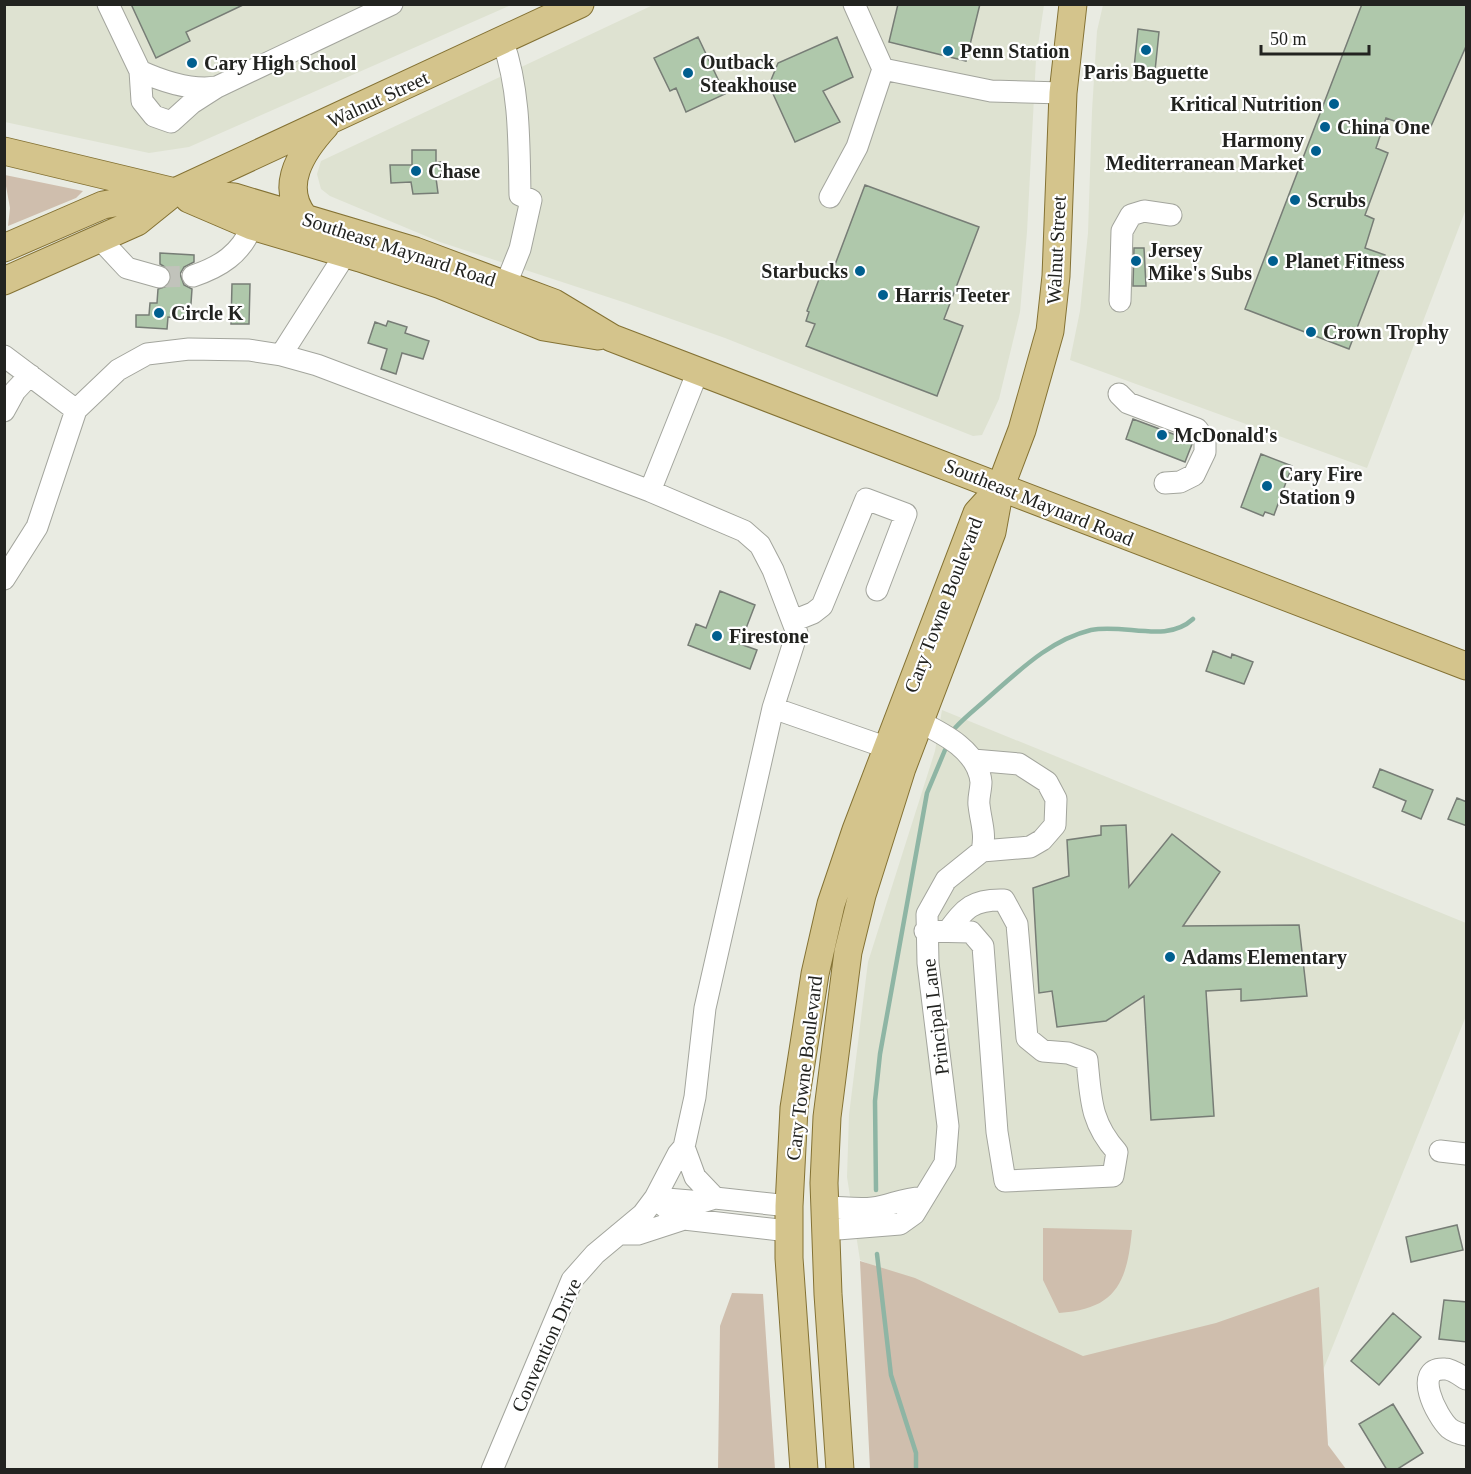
<svg xmlns="http://www.w3.org/2000/svg" width="1471" height="1474" font-family="Georgia,serif">
  <style>
    .built { fill: #dee2d1 }
    .green { fill: #cfbead }
    .lines { fill: none; stroke-linecap: round; stroke-linejoin: round }
    .stream { stroke: #8eb5a4; stroke-width: 4.5 }
    .building { fill: #afc8ab; stroke: #777d76; stroke-width: 1.5 }
    .minor-tunnel { stroke: #c1c3bb; stroke-width: 21; stroke-dasharray: 21 10; stroke-linecap: butt }
    .minor-casing { stroke: #a3a59d; stroke-width: 23 }
    .major-casing { stroke: #847234; stroke-width: 29 }
    .minor { stroke: #fff; stroke-width: 21 }
    .major { stroke: #d4c48c; stroke-width: 27 }
    .poi-dot { fill: #005f8f; stroke: #fff; stroke-width: 2 }
    .labels { text-anchor: middle; stroke-width: 4.5; stroke-linejoin: round; paint-order: stroke }
    .poi-label { font-size: 20px; font-weight: bold; fill: #222320; stroke: #fff; text-anchor: start }
    .street-label { font-size: 20px; fill: #222320; stroke: #fff }
  </style>
  <rect width="100%" height="100%" fill="#e9ebe2"/>
  <path class="built" d="M5 5H511L189 147 149 153 5 122Z
    M653 5H1044L1036 59 1027 232 1020 312 999 399 982 435 973 436 725 338 626 303 440 242 330 196 321 189 317 174 321 161Z
    M1103 5H1466V209L1367 468 1070 360 1080 311 1088 233 1092 111 1097 31Z
    M942 710 1466 923V1016L1288 1457 860 1260 847 1177 849 1115 868 962 935 751Z"/>
  <path class="green" d="M4 175H5L83 191 76 198 8 226 10 208Z
    M1043 1228 1132 1230C1127 1283 1116 1309 1059 1313L1043 1280Z
    M860 1261 915 1278 1083 1356 1216 1323 1319 1287 1328 1445 1346 1469H870Z
    M732 1293 763 1294 775 1469H718L720 1326Z"/>
  <g class="lines">
    <path class="stream" d="M955 728C965 717 978 707 989 697 1020 670 1050 640 1091 630 1125 623 1166 644 1193 619
      M876 1190 875 1101 880 1054 927 793 945 750
      M877 1254 891 1375 916 1453V1470"/>
  </g>
  <path class="building" d="M131 4H245L186 32 190 41 156 58Z
    M898 4H980L966 61 889 42Z
    M1362 4H1467V44L1428 133 1386 118 1376 148 1388 153 1365 215 1374 219 1365 248 1385 255 1349 349 1245 309Z
    M1138 29 1159 32 1155 71 1134 68Z
    M698 37 725 94 686 112 676 88 670 91 654 58Z
    M837 37 853 77 823 91 840 122 795 142 769 85 778 63Z
    M412 150H436V163L441 162 442 177 436 178 438 193 413 194 411 182 391 183 390 165H412Z
    M865 185 979 227 944 319 963 326 937 396 806 346 815 324 806 321 809 312 807 311 821 274 830 278Z
    M1134 248H1144L1146 286H1133Z
    M160 253 194 255V262L184 267 180 274 184 285 192 289 190 318 168 317 167 329 136 327V315H149L150 303H157L158 289 167 286 171 281 168 269 160 264Z
    M232 284H250L249 324H231Z
    M388 321 407 327 405 333 429 341 423 359 402 353 396 374 381 369 387 349 368 343 375 322 386 326Z
    M1133 419 1189 440 1192 444 1185 462 1126 439Z
    M1261 454 1292 466 1274 515 1265 512 1263 516 1241 507Z
    M720 591 755 605 740 644 757 650 750 669 688 645 696 624 706 628Z
    M1213 651 1231 658 1232 654 1253 662 1244 684 1206 671Z
    M1380 769 1433 790 1421 819 1402 811 1406 801 1373 787Z
    M1457 798 1467 802V826L1448 819Z
    M1126 825 1129 887 1172 834 1220 872 1183 926 1299 925 1307 996 1241 1001V989L1206 991 1214 1116 1151 1120 1144 996 1106 1021 1057 1027 1052 991 1039 993 1033 888 1069 876 1067 840 1101 835V826Z
    M1457 1225 1463 1250 1411 1262 1406 1237Z
    M1444 1300 1467 1302V1342L1439 1339Z
    M1393 1313 1421 1337 1379 1385 1351 1361Z
    M1393 1404 1423 1453 1396 1470H1387L1359 1424Z"/>
  <g class="lines">
    <path class="minor-tunnel" d="M159 277 193 276"/>
    <g class="minor-casing">
      <path id="minor" d="M108 4 140 71 142 101 154 116 171 122 192 103 217 87 392 4
        M854 4 883 69 991 91 1063 93
        M503 42C520 90 519 144 520 195L531 200 520 249 506 284
        M140 71C164 82 191 91 217 87
        M830 197 857 147 883 69
        M100 239 127 268 159 277
        M193 276C220 267 241 254 252 226
        M1120 301 1122 231 1131 215 1144 211 1171 215
        M281 355 346 253
        M4 356 76 410
        M1119 394 1128 403 1197 429 1205 440V452L1194 475 1180 482 1165 483
        M4 411 15 391 30 375
        M650 491 698 371
        M4 579 37 527 76 410 118 370 147 354 189 349 249 350 281 355 317 365 650 491 744 531 760 545 773 570 797 633 773 708 705 1008 695 1097 684 1147 678 1154 655 1198 643 1214 595 1254 572 1280 492 1470
        M793 621 813 613 822 606 866 499 906 514 877 590
        M773 708 888 748
        M920 722C944 734 978 751 981 782 981 790 978 798 979 805 981 823 986 833 982 851
        M973 760 1019 764 1047 782 1056 799 1055 825 1042 840 1030 847 982 851
        M925 931 971 932 983 946 997 1132 1005 1181 1113 1176 1117 1152C1090 1122 1091 1098 1087 1060L1068 1053 1043 1051 1027 1038 1017 924 1004 900C973 899 965 908 948 931
        M684 1147 695 1177 715 1198
        M1440 1151 1466 1154
        M655 1198 674 1215 684 1219 788 1231
        M655 1198 702 1202 715 1198 789 1206
        M825 1207C841 1207 857 1210 873 1208 891 1206 904 1197 923 1198
        M825 1230 900 1224 914 1214 945 1163 948 1126 928 963 927 914 946 880 982 851
        M619 1234H638L684 1219
        M1466 1379C1461 1376 1452 1369 1445 1369 1411 1367 1437 1417 1449 1428 1454 1432 1461 1434 1466 1435"/>
    </g>
    <g class="major-casing">
      <path id="major" d="M4 151 175 192 234 197 415 251 554 303 612 338 1466 666
        M189 199 252 226 360 258 441 285 544 327 598 336
        M304 217C279 186 302 151 325 126
        M4 248 103 205 175 192 580 4
        M4 281 137 222 173 193
        M804 1470 789 1258V1206L794 1108 815 974 831 904 856 830 977 513 997 491
        M840 1470 828 1294 824 1183 827 1117 848 952 862 895 902 768 992 532 1000 488 1022 430 1050 331 1056 276 1063 93 1073 4"/>
    </g>
    <use href="#minor" class="minor"/>
    <use href="#major" class="major"/>
  </g>
  <g class="poi-dot">
    <circle cx="1146" cy="50" r="6"/>
    <circle cx="948" cy="51" r="6"/>
    <circle cx="192" cy="63" r="6"/>
    <circle cx="688" cy="73" r="6"/>
    <circle cx="1334" cy="104" r="6"/>
    <circle cx="1325" cy="127" r="6"/>
    <circle cx="1316" cy="151" r="6"/>
    <circle cx="416" cy="171" r="6"/>
    <circle cx="1295" cy="200" r="6"/>
    <circle cx="1136" cy="261" r="6"/>
    <circle cx="1273" cy="261" r="6"/>
    <circle cx="860" cy="271" r="6"/>
    <circle cx="883" cy="295" r="6"/>
    <circle cx="159" cy="313" r="6"/>
    <circle cx="1311" cy="332" r="6"/>
    <circle cx="1162" cy="435" r="6"/>
    <circle cx="1267" cy="486" r="6"/>
    <circle cx="717" cy="636" r="6"/>
    <circle cx="1170" cy="957" r="6"/>
  </g>
  <g class="labels">
    <g class="poi-label">
      <text x="960" y="58">Penn Station</text>
      <text x="700" y="69">Outback<tspan x="700" dy="23">Steakhouse</tspan></text>
      <text x="204" y="70">Cary High School</text>
      <text x="1146" y="79" text-anchor="middle">Paris Baguette</text>
      <text x="1322" y="111" text-anchor="end">Kritical Nutrition</text>
      <text x="1337" y="134">China One</text>
      <text x="1304" y="147" text-anchor="end">Harmony<tspan x="1304" dy="23">Mediterranean Market</tspan></text>
      <text x="428" y="178">Chase</text>
      <text x="1307" y="207">Scrubs</text>
      <text x="1148" y="257">Jersey<tspan x="1148" dy="23">Mike's Subs</tspan></text>
      <text x="1285" y="268">Planet Fitness</text>
      <text x="848" y="278" text-anchor="end">Starbucks</text>
      <text x="895" y="302">Harris Teeter</text>
      <text x="171" y="320">Circle K</text>
      <text x="1323" y="339">Crown Trophy</text>
      <text x="1174" y="442">McDonald's</text>
      <text x="1279" y="481">Cary Fire<tspan x="1279" dy="23">Station 9</tspan></text>
      <text x="729" y="643">Firestone</text>
      <text x="1182" y="964">Adams Elementary</text>
    </g>
    <g class="street-label">
      <text transform="translate(378 99) rotate(-25)" y="7">Walnut Street</text>
      <text transform="translate(399 249) rotate(18)" y="7">Southeast Maynard Road</text>
      <text transform="translate(1056 250) rotate(-87)" y="7">Walnut Street</text>
      <text transform="translate(1039 502) rotate(22)" y="7">Southeast Maynard Road</text>
      <text transform="translate(943 605) rotate(-69)" y="7">Cary Towne Boulevard</text>
      <text transform="translate(935 1017) rotate(-97)" y="7">Principal Lane</text>
      <text transform="translate(804 1068) rotate(-83)" y="7">Cary Towne Boulevard</text>
      <text transform="translate(546 1345) rotate(-66)" y="7">Convention Drive</text>
    </g>
  </g>
  <rect width="1471" height="1474" fill="none" stroke="#222320" stroke-width="12"/>
  <path d="M1261 45v9h108v-9" fill="none" stroke="#222320" stroke-width="3"/>
  <text x="1270" y="45" font-size="18" fill="#222320" stroke="#ffffff" stroke-width="4.5" paint-order="stroke">50 m</text>
</svg>
